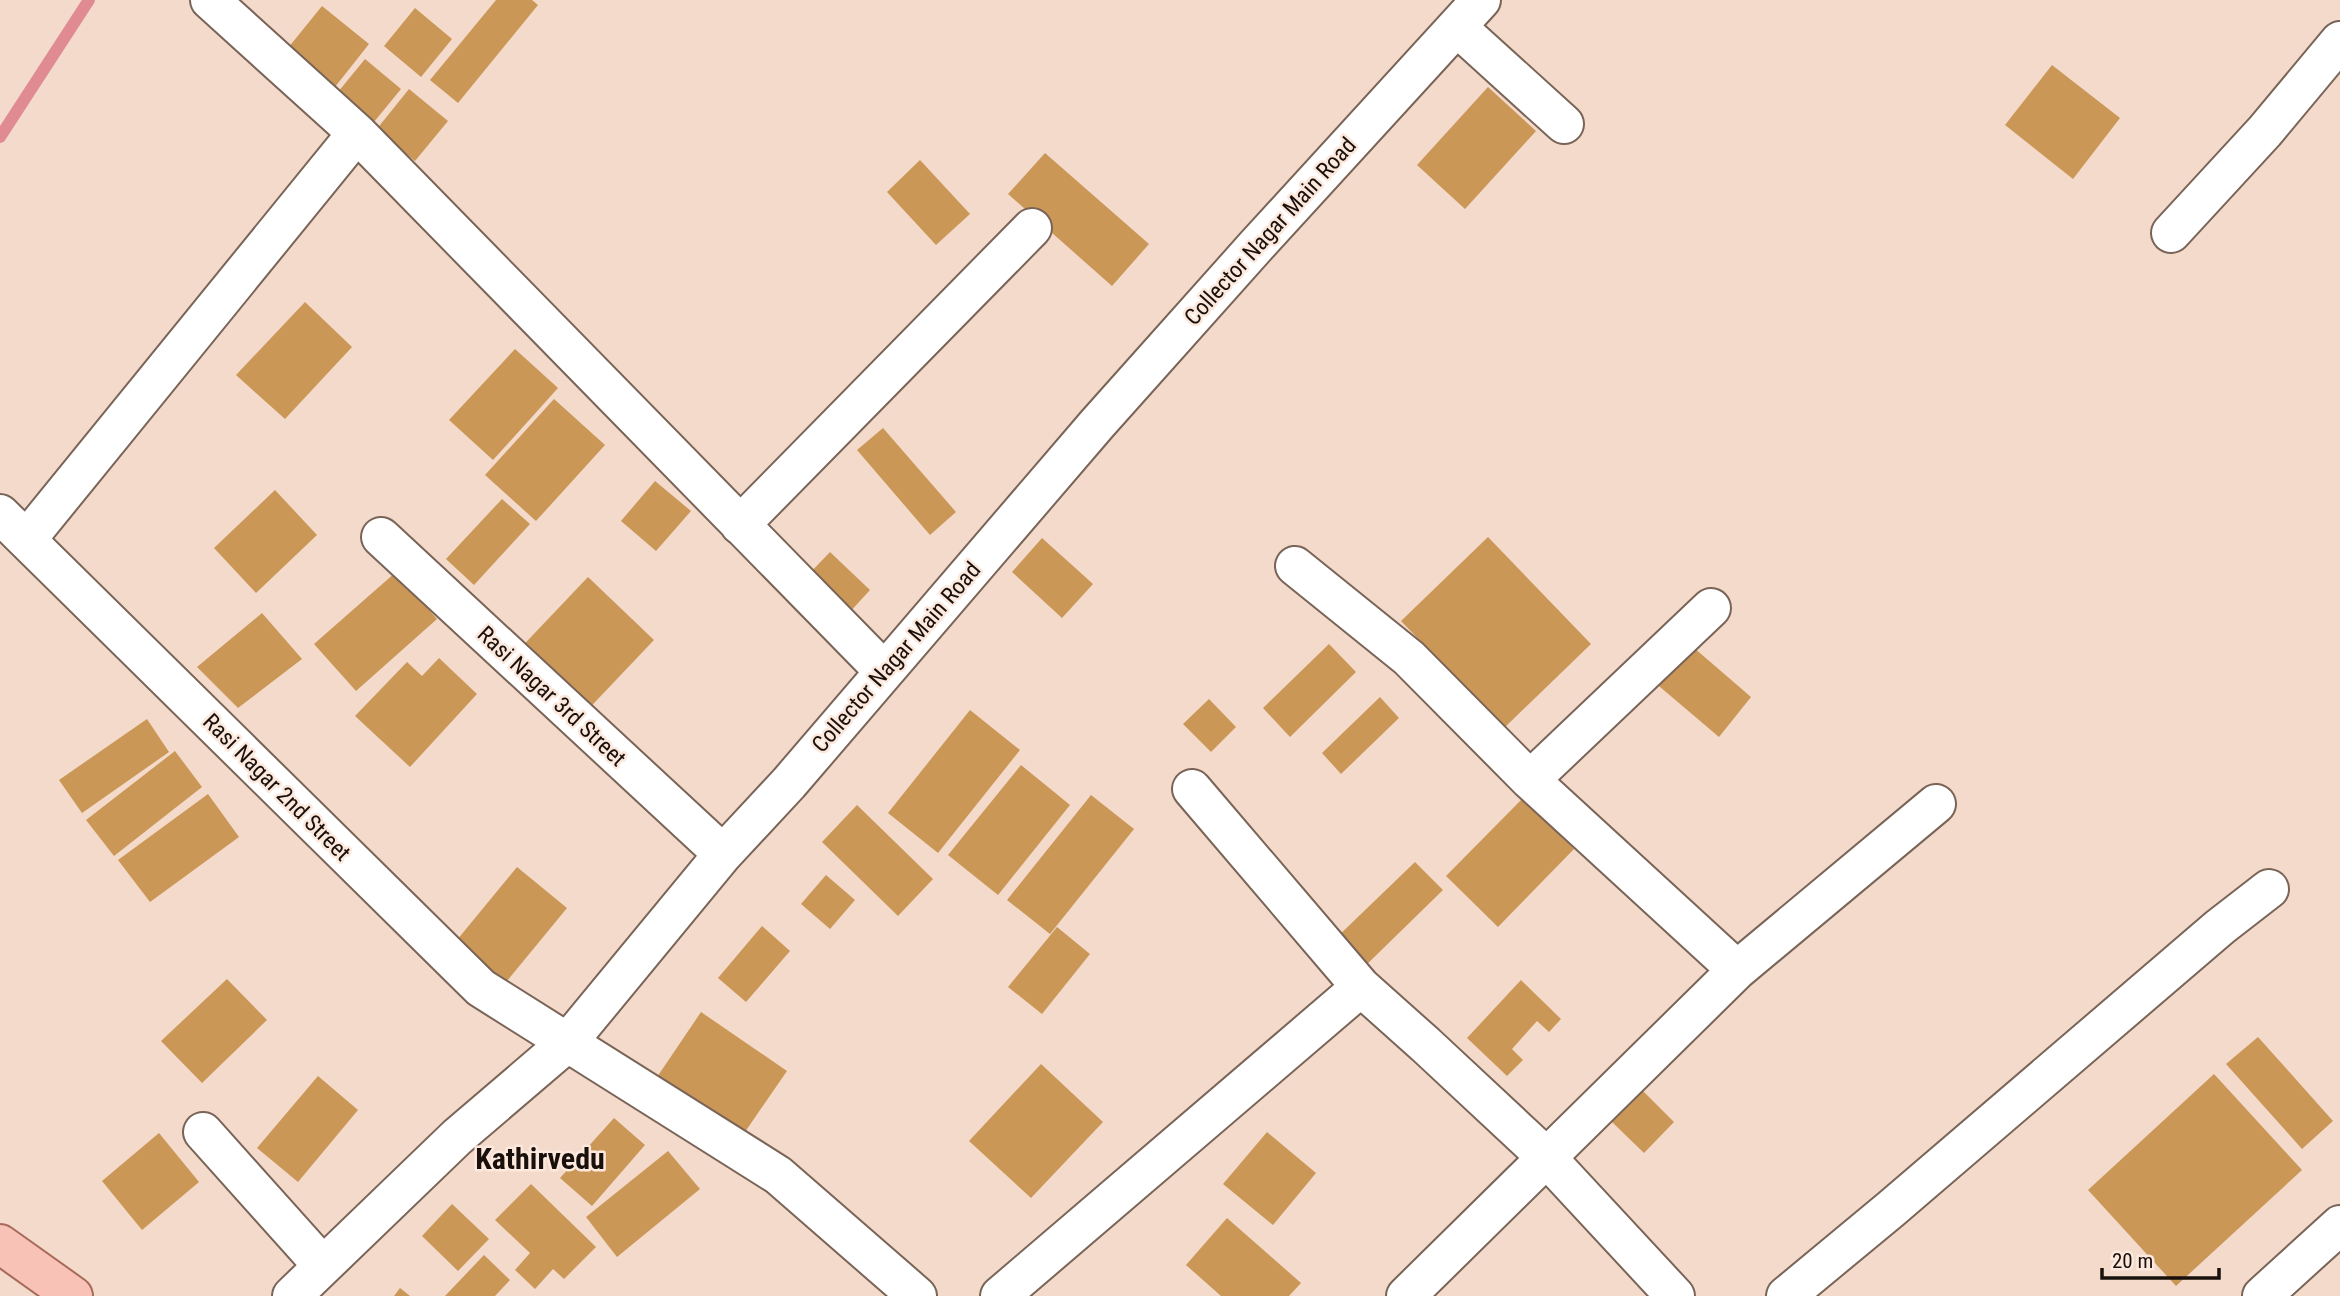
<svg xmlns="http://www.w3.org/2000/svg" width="2340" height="1296" font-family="'Roboto Condensed',sans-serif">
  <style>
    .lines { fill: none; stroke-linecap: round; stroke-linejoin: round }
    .stream { stroke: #df8b91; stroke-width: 12 }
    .building { fill: #cb9757 }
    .minor-casing { stroke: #796457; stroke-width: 42 }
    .major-casing { stroke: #a76a5a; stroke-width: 42 }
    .minor { stroke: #fff; stroke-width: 38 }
    .major { stroke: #f8c3b6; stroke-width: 38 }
    .labels { text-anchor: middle; stroke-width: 5; stroke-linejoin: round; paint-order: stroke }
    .street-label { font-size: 23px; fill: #19100b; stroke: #fce8dc }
    .district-label { font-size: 30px; font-weight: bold; fill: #19100b; stroke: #fce8dc }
  </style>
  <rect width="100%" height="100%" fill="#f3dacb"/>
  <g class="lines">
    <path class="stream" d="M0 137 89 0"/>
  </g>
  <path class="building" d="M496 0H532L538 5 458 103 430 80Z
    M322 6 369 44 335 87 288 48Z
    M415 8 452 39 421 77 384 46Z
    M365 59 401 89 374 122 338 92Z
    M2052 65 2120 118 2073 179 2005 125Z
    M1488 87 1536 131 1465 209 1417 165Z
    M409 89 448 121 415 161 376 130Z
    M1045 153 1149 244 1112 286 1008 194Z
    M920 160 970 214 936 245 887 192Z
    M305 302 352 347 285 419 236 375Z
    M515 349 558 388 493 460 449 420Z
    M554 399 605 445 536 521 485 475Z
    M883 428 956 512 930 535 857 450Z
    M655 481 691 511 656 551 621 521Z
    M275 490 317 535 256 593 214 548Z
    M502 499 530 524 474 585 446 559Z
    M1488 537 1591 644 1504 728 1401 621Z
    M1042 538 1093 584 1062 618 1012 572Z
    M830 552 870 590 848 614 808 575Z
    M396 572 437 619 356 691 314 644Z
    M588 577 654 640 578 720 512 657Z
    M262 613 302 659 238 708 197 667Z
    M1686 641 1751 697 1719 737 1653 681Z
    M1329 644 1356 672 1290 737 1263 708Z
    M439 658 477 694 410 767 355 716 407 662 422 676Z
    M1380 697 1399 718 1341 774 1322 753Z
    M1209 699 1236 727 1211 752 1183 724Z
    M970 710 1020 750 938 853 888 813Z
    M147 719 169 752 82 813 59 780Z
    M175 751 202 787 114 856 86 820Z
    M1021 765 1070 805 998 895 948 855Z
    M208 794 239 837 150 902 118 860Z
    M1091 795 1134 829 1050 934 1007 900Z
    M1523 798 1574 849 1498 927 1446 876Z
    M857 805 933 879 898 916 822 842Z
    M1415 862 1443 890 1361 970 1333 941Z
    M517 867 567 908 502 987 452 946Z
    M826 875 855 900 830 929 801 904Z
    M762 926 790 951 746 1002 718 978Z
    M1057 927 1090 954 1042 1014 1008 987Z
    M227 979 267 1020 202 1083 161 1041Z
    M1521 980 1561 1019 1549 1032 1537 1021 1512 1049 1523 1060 1507 1076 1467 1038Z
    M701 1012 787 1071 736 1145 651 1086Z
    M2258 1037 2333 1121 2302 1149 2226 1064Z
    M1041 1064 1103 1122 1031 1198 969 1141Z
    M2214 1074 2302 1170 2176 1286 2088 1190Z
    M318 1076 358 1110 298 1182 257 1148Z
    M1641 1089 1674 1122 1644 1153 1611 1121Z
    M614 1118 645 1145 592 1206 560 1178Z
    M1267 1132 1316 1173 1273 1225 1223 1184Z
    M159 1133 199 1182 142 1230 102 1181Z
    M668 1151 700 1189 617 1257 586 1217Z
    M531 1184 596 1247 564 1279 553 1269 535 1289 515 1270 530 1253 495 1220Z
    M452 1204 489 1239 458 1271 422 1236Z
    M1227 1218 1301 1283 1289 1296H1221L1186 1265Z
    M484 1255 510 1280 495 1296H445Z
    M400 1288 410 1296H394Z"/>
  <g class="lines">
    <g class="minor-casing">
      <path id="minor" d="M210 0 357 133 883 670
        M1457 27 1564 124
        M2171 233 2265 131 2340 41
        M0 514 481 988 778 1175 917 1296
        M740 525 1032 228
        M381 537 723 854
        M27 539 357 133
        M1295 566 1409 658 1530 780 1737 970
        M1530 780 1711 608
        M1192 789 1361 987
        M203 1132 323 1266
        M292 1296 457 1137 568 1042 723 854 789 783 1097 424 1255 247 1481 0
        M1000 1296 1361 987 1426 1045 1546 1157 1675 1296
        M1406 1296 1737 970 1936 804
        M1786 1296 1891 1209 2220 927 2269 889
        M2262 1296 2340 1225"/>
    </g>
    <g class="major-casing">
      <path id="major" d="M0 1244 73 1296"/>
    </g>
    <use href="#minor" class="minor"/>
    <use href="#major" class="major"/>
  </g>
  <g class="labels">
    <g class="street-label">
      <text transform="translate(1270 231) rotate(-48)" y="8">Collector Nagar Main Road</text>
      <text transform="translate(896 657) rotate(-49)" y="8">Collector Nagar Main Road</text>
      <text transform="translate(552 696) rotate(43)" y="8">Rasi Nagar 3rd Street</text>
      <text transform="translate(277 787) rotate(45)" y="8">Rasi Nagar 2nd Street</text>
    </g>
    <g class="district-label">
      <text x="540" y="1169">Kathirvedu</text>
    </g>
  </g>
  <path d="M2102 1268v10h117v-10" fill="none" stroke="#19100b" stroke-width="3.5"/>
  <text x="2112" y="1268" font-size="21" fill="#19100b" stroke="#fce8dc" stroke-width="5" paint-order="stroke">20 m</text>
</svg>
